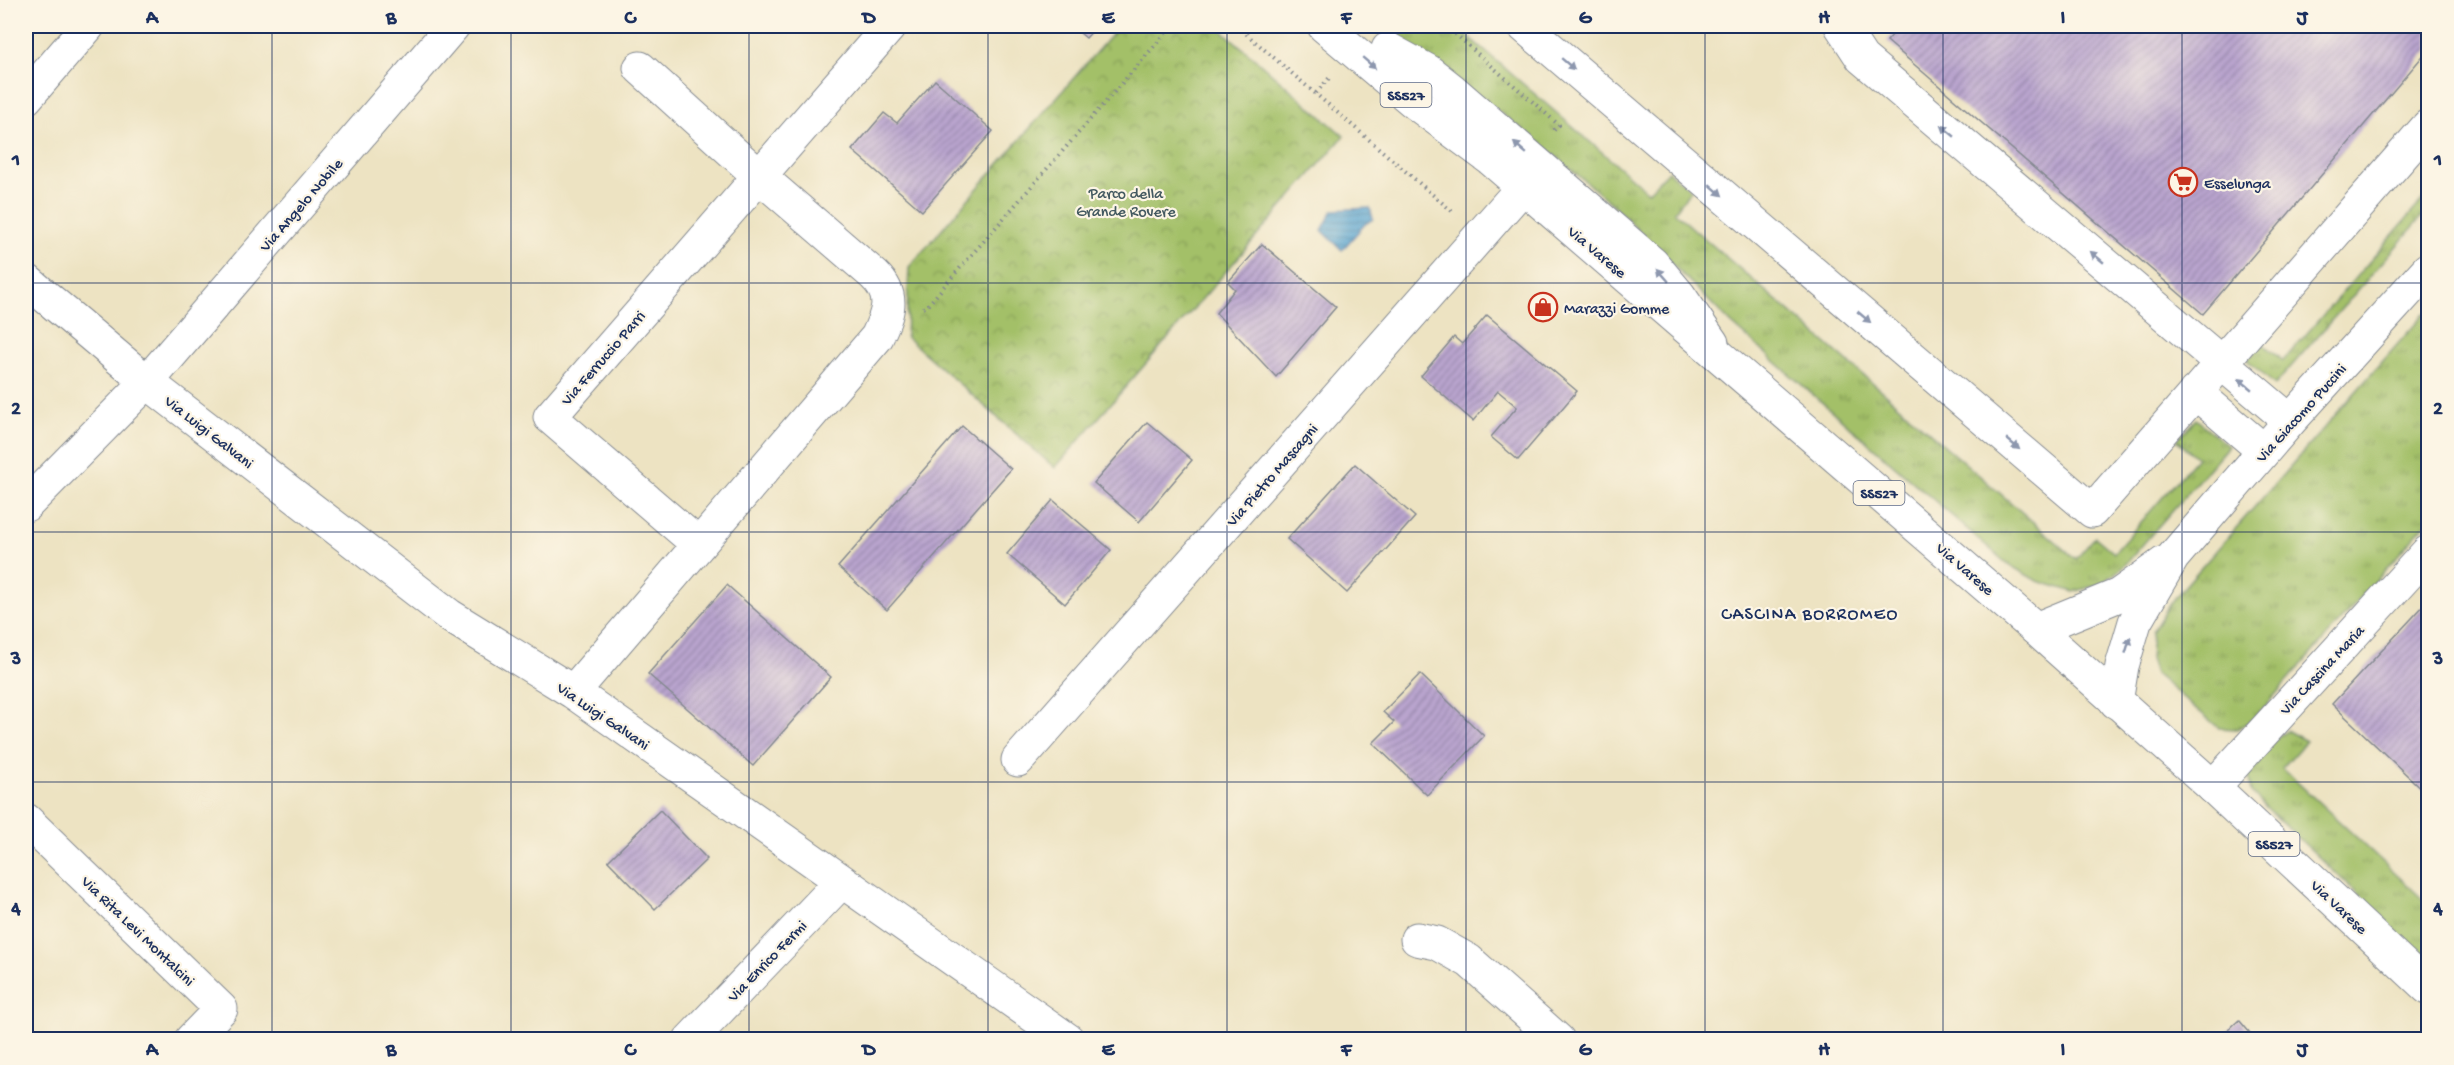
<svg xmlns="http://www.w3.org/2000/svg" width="2454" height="1065" font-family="'Gochi Hand',sans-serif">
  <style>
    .grass { fill: url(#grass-tufts); stroke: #5f7862; stroke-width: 1.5 }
    .park { fill: url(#park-crowns); stroke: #5f7862; stroke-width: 1.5 }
    .water { fill: url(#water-rules); stroke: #396996; stroke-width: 1.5 }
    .building { fill: url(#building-hatch) }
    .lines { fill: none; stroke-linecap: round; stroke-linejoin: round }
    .minor-casing { stroke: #848990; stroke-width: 35 }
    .major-casing { stroke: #848990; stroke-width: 35 }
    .path { stroke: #848990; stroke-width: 4; stroke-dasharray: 1.5 4.5; stroke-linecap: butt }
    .minor { stroke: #fff; stroke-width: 33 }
    .major { stroke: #fff; stroke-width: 33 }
    .oneway { fill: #8d97ae }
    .grid { fill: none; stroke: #1b2f5e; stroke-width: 1.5; stroke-opacity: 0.55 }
    .labels { text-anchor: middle; stroke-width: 4.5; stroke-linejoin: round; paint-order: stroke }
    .shield { fill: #fcf5e5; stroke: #5e6a86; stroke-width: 1.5 }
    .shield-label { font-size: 15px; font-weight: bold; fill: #1b2f5e }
    .poi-label { font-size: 16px; fill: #1b2f5e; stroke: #fcf5e5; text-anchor: start }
    .park-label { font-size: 16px; fill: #445a61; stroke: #fcf5e5 }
    .street-label { font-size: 16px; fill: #1b2f5e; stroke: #fcf5e5 }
    .neighbourhood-label { font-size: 18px; letter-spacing: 1.5px; fill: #1b2f5e; stroke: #fcf5e5 }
    .neatline { fill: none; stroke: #1b2f5e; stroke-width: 2 }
    .grid-label { font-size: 20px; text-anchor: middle; font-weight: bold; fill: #1b2f5e }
  </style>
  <defs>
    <pattern id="grass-tufts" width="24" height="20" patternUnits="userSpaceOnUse" patternTransform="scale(1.5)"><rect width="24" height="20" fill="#a3c067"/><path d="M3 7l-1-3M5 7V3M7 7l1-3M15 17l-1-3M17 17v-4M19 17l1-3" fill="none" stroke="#849c58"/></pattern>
    <pattern id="park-crowns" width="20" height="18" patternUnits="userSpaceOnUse" patternTransform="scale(1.5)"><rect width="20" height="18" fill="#a3c067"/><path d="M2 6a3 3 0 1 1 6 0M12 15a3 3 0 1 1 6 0" fill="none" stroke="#849c58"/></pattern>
    <pattern id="water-rules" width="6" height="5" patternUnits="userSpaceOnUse" patternTransform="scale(1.5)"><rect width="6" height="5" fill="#57a3cf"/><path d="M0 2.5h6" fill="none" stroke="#4785ab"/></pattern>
    <pattern id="building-hatch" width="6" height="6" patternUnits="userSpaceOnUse" patternTransform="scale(1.5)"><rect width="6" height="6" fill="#b9a4ce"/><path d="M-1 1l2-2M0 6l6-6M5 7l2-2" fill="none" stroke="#9686aa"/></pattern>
  </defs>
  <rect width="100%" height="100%" fill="#fcf5e5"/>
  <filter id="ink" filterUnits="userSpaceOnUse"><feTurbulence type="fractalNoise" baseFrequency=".0167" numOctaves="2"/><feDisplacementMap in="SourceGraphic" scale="12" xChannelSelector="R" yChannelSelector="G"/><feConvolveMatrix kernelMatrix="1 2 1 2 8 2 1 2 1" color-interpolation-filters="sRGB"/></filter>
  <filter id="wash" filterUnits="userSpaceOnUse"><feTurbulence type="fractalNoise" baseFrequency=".008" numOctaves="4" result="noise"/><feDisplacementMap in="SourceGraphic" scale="24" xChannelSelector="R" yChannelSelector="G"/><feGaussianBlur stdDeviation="1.35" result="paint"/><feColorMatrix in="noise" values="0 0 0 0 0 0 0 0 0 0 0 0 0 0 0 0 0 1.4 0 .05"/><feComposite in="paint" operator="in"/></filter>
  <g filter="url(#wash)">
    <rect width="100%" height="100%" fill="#ede3c2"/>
    <path class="grass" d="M1384 26H1456L1648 192 1668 171 1691 190 1674 212 2076 559 2095 537 2114 553 2197 458 2177 440 2196 419 2228 446 2125 565 2103 583 2074 592 2037 581 2006 563 1732 324 1611 203 1535 139Z
      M2428 194V210L2275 385 2247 360 2262 343 2283 361Z
      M2425 313 2428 316V521L2254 719 2237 729 2219 728 2155 674 2150 659 2152 632 2171 602Z
      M2286 730 2306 741 2282 768 2428 904V961L2251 793 2247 763Z"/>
    <path class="park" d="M1119 26H1217L1344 136 1055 468 906 337 909 267Z"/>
    <path class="water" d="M1370 208 1373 219 1365 224 1342 250 1322 230 1333 210Z"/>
    <g id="blocks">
      <path class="building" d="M1072 26H1097L1086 38Z
        M1900 26H2428V50L2203 314 1887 41Z
        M935 80 993 131 922 211 852 150 884 113 897 123Z
        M1262 244 1336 307 1276 377 1216 313 1235 289 1228 282Z
        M1487 315 1577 391 1518 460 1491 437 1517 407 1498 391 1473 421 1421 376 1454 337 1462 344Z
        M1147 422 1192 460 1139 522 1094 483Z
        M962 426 1011 469 887 610 838 567Z
        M1355 464 1415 517 1347 593 1287 539Z
        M1053 500 1111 550 1065 604 1007 554Z
        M727 585 831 677 753 766 648 674Z
        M2428 601V795L2332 704Z
        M1420 674 1484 736 1427 795 1373 743 1394 722 1383 712Z
        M660 810 707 859 655 909 608 861Z
        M2239 1020 2256 1040H2217Z"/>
    </g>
  </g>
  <g filter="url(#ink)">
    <use href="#blocks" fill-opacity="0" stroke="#848990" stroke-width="1.5"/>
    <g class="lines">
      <g class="minor-casing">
        <path id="minor" d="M1524 26 2092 511 2428 126
          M1841 26 1862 58 2290 421
          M1388 49 1428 71 1452 90 1653 264 1679 295 1712 343
          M26 98 88 26
          M26 280 147 382 450 616 573 692 1068 1040
          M2195 392 2264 451
          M26 505 147 382 453 26
          M699 545 550 417 890 26
          M2036 629 2119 595 2164 563
          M573 692 877 337C888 313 896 296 874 275L758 175 640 68
          M2116 702 2122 666 2135 622 2173 557 2290 421 2428 269
          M1018 760 1523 187
          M2213 787 2428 552
          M26 820 221 1009 191 1040
          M1417 939 1437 943 1469 961 1558 1040
          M690 1040 842 881"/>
      </g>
      <g class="major-casing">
        <path id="major" d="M1324 26 1414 102 1492 160 2036 629 2213 787 2428 988"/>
      </g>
      <path class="path" d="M1237 26 1454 213
        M1446 26 1559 125 1553 131
        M1316 93 1331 76
        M923 308 926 307 1172 26"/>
      <use href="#minor" class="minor"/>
      <use href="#major" class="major"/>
    </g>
    <defs><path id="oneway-solid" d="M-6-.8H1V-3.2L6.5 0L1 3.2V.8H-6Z" transform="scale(1.5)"/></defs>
    <g class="oneway">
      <use href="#oneway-solid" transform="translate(1369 63) rotate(41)"/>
      <use href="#oneway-solid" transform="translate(1568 64) rotate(41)"/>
      <use href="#oneway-solid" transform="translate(1948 131) rotate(-140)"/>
      <use href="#oneway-solid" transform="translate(1520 148) rotate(-139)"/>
      <use href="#oneway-solid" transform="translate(1716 190) rotate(41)"/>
      <use href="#oneway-solid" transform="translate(2097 257) rotate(-140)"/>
      <use href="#oneway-solid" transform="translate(1663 275) rotate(-131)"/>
      <use href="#oneway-solid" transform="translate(1864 317) rotate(40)"/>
      <use href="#oneway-solid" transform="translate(2245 384) rotate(-140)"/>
      <use href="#oneway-solid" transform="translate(2013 444) rotate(40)"/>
      <use href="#oneway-solid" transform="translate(2128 645) rotate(-73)"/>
    </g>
  </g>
  <path class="grid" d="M272 26V1040M511 26V1040M749 26V1040M988 26V1040M1227 26V1040M1466 26V1040M1705 26V1040M1943 26V1040M2182 26V1040M26 283H2428M26 532H2428M26 782H2428"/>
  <defs>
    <g id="supermarket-ring" transform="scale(1.5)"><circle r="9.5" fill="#fcf5e5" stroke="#c8321e" stroke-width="1.5"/><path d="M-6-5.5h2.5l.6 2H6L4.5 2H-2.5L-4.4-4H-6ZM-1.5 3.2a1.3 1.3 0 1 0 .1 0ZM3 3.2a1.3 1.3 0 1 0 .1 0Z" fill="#c8321e"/></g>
    <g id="shop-ring" transform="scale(1.5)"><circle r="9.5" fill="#fcf5e5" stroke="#c8321e" stroke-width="1.5"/><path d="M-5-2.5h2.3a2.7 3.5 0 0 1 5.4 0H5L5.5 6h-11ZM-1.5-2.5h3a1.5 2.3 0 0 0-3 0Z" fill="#c8321e"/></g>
  </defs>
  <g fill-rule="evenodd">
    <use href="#supermarket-ring" x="2183" y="182"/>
    <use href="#shop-ring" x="1543" y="307"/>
  </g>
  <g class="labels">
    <g class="shield">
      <rect x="1380.5" y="83" width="51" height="24" rx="4.5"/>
      <rect x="1853.5" y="481" width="51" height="24" rx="4.5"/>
      <rect x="2248.5" y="832" width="51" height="24" rx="4.5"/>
    </g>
    <g class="shield-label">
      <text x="1406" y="100">SS527</text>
      <text x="1879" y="498">SS527</text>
      <text x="2274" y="849">SS527</text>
    </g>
    <g class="poi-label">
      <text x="2204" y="188">Esselunga</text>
      <text x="1564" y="313">Marazzi Gomme</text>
    </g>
    <g class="park-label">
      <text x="1126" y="198">Parco della<tspan x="1126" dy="18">Grande Rovere</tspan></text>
    </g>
    <g class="street-label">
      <text transform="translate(300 204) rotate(-49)" y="6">Via Angelo Nobile</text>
      <text transform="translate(1598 251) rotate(40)" y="6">Via Varese</text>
      <text transform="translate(602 357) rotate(-49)" y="6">Via Ferruccio Parri</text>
      <text transform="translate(2300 412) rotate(-48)" y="6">Via Giacomo Puccini</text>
      <text transform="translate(210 431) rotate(38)" y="6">Via Luigi Galvani</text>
      <text transform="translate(1271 474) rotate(-49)" y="6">Via Pietro Mascagni</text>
      <text transform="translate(1966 568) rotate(41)" y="6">Via Varese</text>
      <text transform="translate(2321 669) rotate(-47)" y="6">Via Cascina Maria</text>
      <text transform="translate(604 715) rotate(34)" y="6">Via Luigi Galvani</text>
      <text transform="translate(2340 906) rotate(43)" y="6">Via Varese</text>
      <text transform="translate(139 930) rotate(44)" y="6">Via Rita Levi Montalcini</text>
      <text transform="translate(766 960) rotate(-46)" y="6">Via Enrico Fermi</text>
    </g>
    <g class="neighbourhood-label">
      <text x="1810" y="619">CASCINA BORROMEO</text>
    </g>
  </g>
  <rect width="2454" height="1065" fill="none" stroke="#fcf5e5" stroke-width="66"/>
  <rect x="33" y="33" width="2388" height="999" class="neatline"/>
  <g class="grid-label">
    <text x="152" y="23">A</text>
    <text x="391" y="23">B</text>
    <text x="630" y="23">C</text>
    <text x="869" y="23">D</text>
    <text x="1108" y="23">E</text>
    <text x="1346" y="23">F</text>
    <text x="1585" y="23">G</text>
    <text x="1824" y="23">H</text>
    <text x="2063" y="23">I</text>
    <text x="2302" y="23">J</text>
    <text x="16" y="165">1</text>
    <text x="2438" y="165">1</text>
    <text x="16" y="414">2</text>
    <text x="2438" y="414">2</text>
    <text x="16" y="664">3</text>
    <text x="2438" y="664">3</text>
    <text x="16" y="914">4</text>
    <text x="2438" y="914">4</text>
    <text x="152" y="1055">A</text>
    <text x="391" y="1055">B</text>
    <text x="630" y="1055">C</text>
    <text x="869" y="1055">D</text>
    <text x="1108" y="1055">E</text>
    <text x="1346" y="1055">F</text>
    <text x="1585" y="1055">G</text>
    <text x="1824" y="1055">H</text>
    <text x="2063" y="1055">I</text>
    <text x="2302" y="1055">J</text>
  </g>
</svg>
